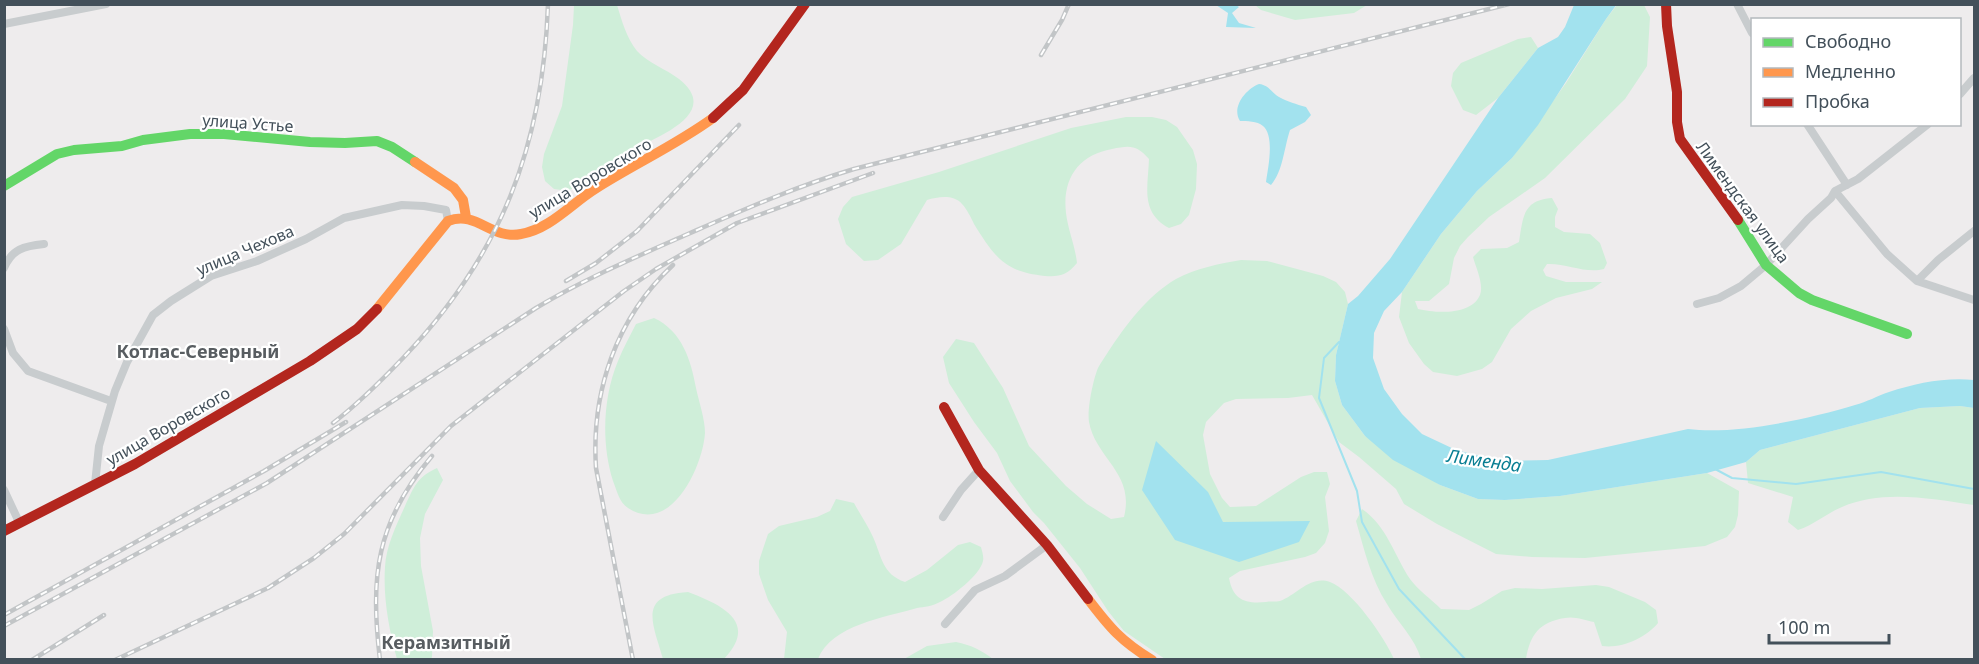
<svg xmlns="http://www.w3.org/2000/svg" width="1979" height="664" font-family="'Noto Sans',sans-serif">
  <style>
    .green { fill: #cfeed9 }
    .water { fill: #a2e2ee }
    .lines { fill: none; stroke-linecap: round; stroke-linejoin: round }
    .stream { stroke: #a2e2ee; stroke-width: 2 }
    .street { stroke: #c8ccce; stroke-width: 8 }
    .fast { stroke: #63d668; stroke-width: 10 }
    .slow { stroke: #ff974d; stroke-width: 10 }
    .jam { stroke: #b3261e; stroke-width: 10 }
    .rail-casing { stroke: #c2c5c7; stroke-width: 4.5 }
    .rail { stroke: #fff; stroke-width: 2; stroke-dasharray: 7; stroke-linecap: butt }
    .labels { text-anchor: middle; stroke-width: 4.5; stroke-linejoin: round; paint-order: stroke }
    .street-label { font-size: 16px; fill: #43505a; stroke: #fff }
    .neighbourhood-label { font-size: 18px; font-weight: bold; fill: #585d61; stroke: #fff }
    .water-label { font-size: 18px; font-style: italic; fill: #087e93; stroke: #fff }
  </style>
  <rect width="100%" height="100%" fill="#eeeced"/>
  <path class="green" d="M574 5H617C622 21 626 37 637 51 648 63 666 69 679 79 722 113 658 136 635 149 616 160 588 186 568 190 564 190 559 190 554 189L545 181 542 167 544 154 562 106 573 25Z
    M1255 5H1367L1354 13 1295 20 1261 10Z
    M1617 5H1644L1650 17 1647 66 1625 99 1545 178 1489 217 1468 237 1460 246 1454 258 1449 284 1429 301H1415L1418 309C1435 313 1471 316 1480 295 1484 284 1476 268 1473 257L1481 249 1507 248 1519 242C1523 217 1523 200 1552 198L1558 209 1555 217V227L1564 232 1590 234 1600 243 1607 263 1604 269C1586 274 1566 263 1547 264L1543 270 1546 276 1566 282H1602L1592 289 1556 298 1531 311 1511 329 1492 362 1482 369 1457 376 1433 372 1424 364 1409 343 1399 317 1402 292 1441 234 1477 191 1512 158 1566 83 1606 19Z
    M1531 37 1538 48 1498 98 1476 115 1463 110 1451 86 1453 73 1461 63 1518 39Z
    M1126 117H1152L1166 120 1177 127 1193 150 1197 164 1196 189 1189 215 1181 224 1169 228C1140 212 1148 187 1149 159 1137 145 1130 145 1112 149 1079 155 1062 178 1066 213 1068 230 1075 245 1077 263 1067 275 1060 277 1045 276 1004 272 994 256 974 224 971 218 967 209 962 204 953 194 938 197 927 200L901 244 878 260 864 261 846 244 838 219 843 207 852 197 939 172 1071 128Z
    M1241 260 1267 261 1323 276 1336 282 1345 292 1348 304 1336 355 1335 381 1342 405 1365 436 1440 485 1478 499 1505 500 1560 496 1707 473 1739 491 1738 515 1735 527 1727 537 1705 546 1585 558 1532 557 1496 554 1437 524 1404 504 1396 489 1359 457 1339 442 1312 395 1288 398 1236 399 1224 403 1206 422 1203 435 1210 474 1222 498 1230 507 1256 506 1301 477 1314 472H1327L1330 484 1325 497 1329 531 1325 543 1316 553 1305 557 1240 571 1229 578C1233 600 1245 604 1266 602 1270 601 1276 602 1280 601 1297 595 1310 575 1330 582 1352 590 1385 638 1394 659H1165L1124 631 1108 611 1080 568 1044 523 1033 512 1010 481 997 453 974 422 949 383 943 357 956 339 974 343 1003 388 1029 446 1066 486 1087 504 1111 519 1124 517C1135 473 1096 459 1089 422 1087 409 1093 380 1098 368 1101 362 1105 357 1108 352 1126 325 1147 296 1176 279 1196 268 1219 264 1241 260Z
    M654 318C682 331 691 360 696 388 699 402 705 419 705 433 703 466 671 536 628 508 619 502 617 491 613 481 601 443 603 397 618 361 623 348 630 336 636 324Z
    M1960 406 1974 408V505C1932 499 1883 489 1842 507 1827 513 1814 525 1798 530L1788 522 1793 497 1748 483 1746 462 1760 450 1920 408Z
    M437 468 443 480 425 514 420 538 421 566 433 631 432 657 431 659H397C389 630 383 598 385 567 386 546 397 524 405 506 414 487 417 477 437 468Z
    M836 499 854 503C860 514 868 526 873 537 882 557 882 574 905 582L927 570 958 545 970 542 981 547C982 551 984 557 983 561 980 575 953 596 940 602 933 606 924 607 917 608 886 617 831 625 818 659H784L787 632 768 600 759 574V561L768 534 779 526 817 517 830 511Z
    M1362 509C1387 526 1394 555 1410 579 1418 590 1431 599 1441 609L1469 610 1481 604 1502 591 1515 588 1542 589 1596 585 1609 587 1645 602 1656 610 1658 623C1646 638 1621 649 1602 646L1594 622C1585 620 1574 616 1565 618 1539 622 1530 635 1526 659H1421C1415 638 1398 623 1387 604 1371 579 1364 549 1356 521Z
    M688 592C722 605 759 622 724 659H663C653 624 637 595 688 592Z
    M956 642C971 645 981 650 993 659H904L927 646Z"/>
  <path class="water" d="M1617 4 1606 19 1538 125 1512 158 1477 191 1441 234 1402 292 1384 311 1374 333 1373 358 1384 389 1402 414 1422 434 1456 450 1499 461 1548 460 1688 429C1736 435 1809 419 1855 405 1867 402 1877 396 1889 392 1916 383 1946 377 1974 380V408L1960 406 1920 408 1760 450 1746 462 1707 473 1560 496 1505 500 1478 499 1440 485 1393 460 1365 436 1342 405 1335 381 1336 355 1348 304 1358 296 1390 259 1498 98 1538 48 1558 37 1565 27 1574 5Z
    M1216 5H1236L1239 7 1232 13 1239 23 1256 28 1226 27 1228 13Z
    M1259 84C1269 85 1271 92 1279 97 1288 102 1296 104 1306 107L1311 115 1305 122 1290 130C1284 148 1283 171 1271 185L1266 182C1268 168 1275 136 1263 126 1257 121 1247 121 1240 121 1231 107 1246 89 1259 84Z
    M1156 441 1208 492 1223 522 1310 521 1299 542 1239 562 1175 540 1142 490Z"/>
  <g class="lines">
    <path class="stream" d="M1339 342 1324 358 1319 398 1357 491 1362 522 1399 589 1466 660
      M1715 469 1732 478 1796 484 1881 472 1974 489"/>
    <path class="street" d="M1737 4 1752 33
      M4 24 106 4
      M1960 94 1974 78
      M1807 124 1847 185
      M1835 191 1887 254 1917 281 1974 300
      M4 268C12 249 24 246 44 244
      M1917 281 1938 260 1974 231
      M1697 304 1719 298 1741 286 1766 265 1808 219 1831 198 1835 191 1858 179 1928 124
      M4 329 13 353 28 371 111 401
      M95 484 99 446 115 391 127 362 153 315 171 301 211 276 257 261 306 239 344 218 402 205 424 206 446 210 448 221
      M4 490 19 522
      M943 517 961 490 979 470
      M945 624 975 590 1005 576 1047 545"/>
    <path class="fast" d="M4 186 57 154 74 150 122 146 143 140 190 134H224L310 142 345 143 377 141 392 147 415 162
      M1738 220 1766 265 1799 293 1812 300 1907 334"/>
    <path class="slow" d="M415 162 454 188 463 200 466 217
      M377 309 448 221C477 210 491 240 521 234 550 229 571 204 595 189 634 164 676 145 713 118
      M1088 599C1110 628 1121 641 1152 660"/>
    <path class="jam" d="M1666 4 1667 26 1677 92V122L1680 139 1738 220
      M713 118 743 90 805 4
      M944 407 979 470 1047 545 1088 599
      M4 531 135 464 310 361 357 329 377 309"/>
    <g class="rail-casing">
      <path id="rail" d="M1041 55 1062 20 1069 4
        M566 281 596 263 637 231 739 125
        M333 423C358 404 381 381 403 358 501 255 543 147 548 4
        M4 615 264 471 346 422
        M4 626 267 483 536 308C584 279 636 257 688 234 743 210 797 186 854 169L1509 4
        M32 660 104 615
        M115 660 268 588 314 558 344 534 451 426 624 291 656 269 737 223 873 173
        M380 660C370 576 376 522 432 456
        M633 660 596 468C591 392 616 318 673 265"/>
    </g>
    <use href="#rail" class="rail"/>
  </g>
  <g class="labels">
    <g class="street-label">
      <text transform="translate(248 123) rotate(4)" y="6">улица Устье</text>
      <text transform="translate(590 178) rotate(-31)" y="6">улица Воровского</text>
      <text transform="translate(1743 202) rotate(54)" y="6">Лимендская улица</text>
      <text transform="translate(245 250) rotate(-23)" y="6">улица Чехова</text>
      <text transform="translate(168 426) rotate(-30)" y="6">улица Воровского</text>
    </g>
    <g class="neighbourhood-label">
      <text x="198" y="358">Котлас-Северный</text>
      <text x="446" y="649">Керамзитный</text>
    </g>
    <g class="water-label">
      <text transform="translate(1484 461) rotate(8)" y="6">Лименда</text>
    </g>
  </g>
  <rect width="1979" height="664" fill="none" stroke="#43505a" stroke-width="12"/>
  <rect x="1751" y="18" width="210" height="108" fill="#ffffff" stroke="#b4b9bd" stroke-width="1.5"/>
  <rect x="1763" y="38" width="30" height="9" fill="#63d668" stroke="#b4b9bd" stroke-width="1.5"/>
  <text x="1805" y="48" font-size="18" fill="#43505a">Свободно</text>
  <rect x="1763" y="68" width="30" height="9" fill="#ff974d" stroke="#b4b9bd" stroke-width="1.5"/>
  <text x="1805" y="78" font-size="18" fill="#43505a">Медленно</text>
  <rect x="1763" y="98" width="30" height="9" fill="#b3261e" stroke="#b4b9bd" stroke-width="1.5"/>
  <text x="1805" y="108" font-size="18" fill="#43505a">Пробка</text>
  <path d="M1769 634v9h120v-9" fill="none" stroke="#43505a" stroke-width="3"/>
  <text x="1778" y="634" font-size="18" fill="#43505a" stroke="#ffffff" stroke-width="4.5" paint-order="stroke">100 m</text>
</svg>
